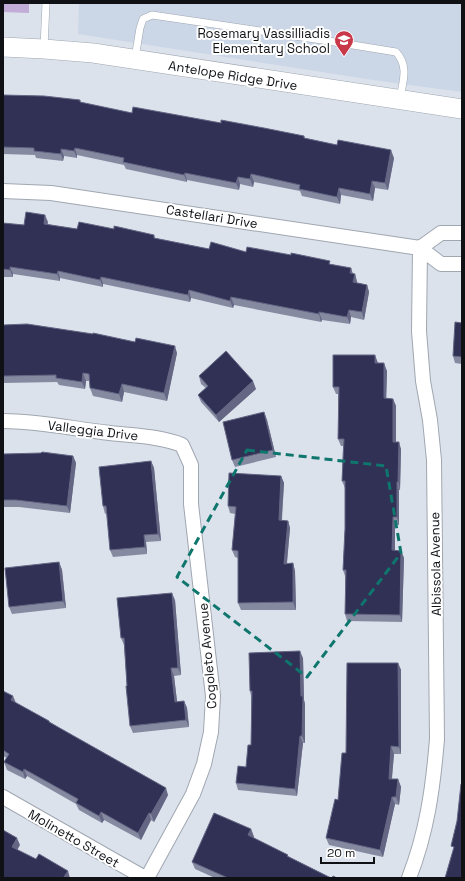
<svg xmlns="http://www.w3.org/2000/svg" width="465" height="881" font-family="'Space Grotesk',sans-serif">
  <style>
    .built { fill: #cbd6e7 }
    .green { fill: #c1add7 }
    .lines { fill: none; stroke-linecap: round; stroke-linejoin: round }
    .lane-casing { stroke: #a0a7b1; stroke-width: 8 }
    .street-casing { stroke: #a0a7b1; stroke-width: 16 }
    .secondary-casing { stroke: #a0a7b1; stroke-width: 20 }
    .lane { stroke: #fff; stroke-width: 7 }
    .street { stroke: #fff; stroke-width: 14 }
    .secondary { stroke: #fff; stroke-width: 19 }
    .wall { fill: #868aa1 }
    .shaded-wall { fill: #646683 }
    .building { fill: #313156; stroke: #646683 }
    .marked { fill: none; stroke: #0f766e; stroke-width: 3; stroke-dasharray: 8 5; stroke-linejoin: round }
    .labels { text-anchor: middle; stroke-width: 4; stroke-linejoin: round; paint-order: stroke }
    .poi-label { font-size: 13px; fill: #0f1115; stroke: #fff; text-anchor: end }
    .street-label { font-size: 13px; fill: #0f1115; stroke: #fff }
  </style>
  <rect width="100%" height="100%" fill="#dbe2ec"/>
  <path class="built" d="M79 3H462V92L373 80 78 34Z"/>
  <path class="green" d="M3 3H29V13L3 12Z"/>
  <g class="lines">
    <g class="lane-casing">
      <path id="lane" d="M44 48 46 3
        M135 58 140 28 143 19 152 15 322 40 396 52C409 66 403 81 400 98"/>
    </g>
    <g class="street-casing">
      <path id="street" d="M3 191 51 193 420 248 441 264H462
        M420 248 441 233H462
        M3 421C39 421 74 429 110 433 135 436 159 436 182 445L191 465V504L213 696 211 732 204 764 193 794 147 878
        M3 797 145 878
        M409 878C427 832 433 788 437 739L434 460 430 420 423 381 419 331 420 248"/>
    </g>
    <g class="secondary-casing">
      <path id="secondary" d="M3 47 44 49 93 53 462 109"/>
    </g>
    <use href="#lane" class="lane"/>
    <use href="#street" class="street"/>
    <use href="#secondary" class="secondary"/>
  </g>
  <path class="wall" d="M3 95 80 100 81 103 132 113 221 123 304 136 305 138 394 158 388 190 375 188 373 201 341 195 340 204 302 196 300 191 254 182 253 187 240 184 239 190 187 180V182L126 169 124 165 77 155V158L64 156 63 161 36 158 35 155 3 154Z
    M48 222 47 224 77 229H114L154 235 155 238 209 249 246 252 351 268 353 274H355L357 282V283L367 285 369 292 364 320 351 317 350 324 322 320 321 322 234 305 233 308 191 298 190 302 103 284V287L60 278V281L13 274V277H3V223L24 225Z
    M462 323V364L455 363 453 356Z
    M3 325 177 353 167 401 124 392 122 402 93 396 90 388V381H86L85 389 59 385 57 382 3 383Z
    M378 363 387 371 386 398 393 399 396 406V442L401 449 400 490H399V525H395V551H401L404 558 402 622 347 621 345 614V576L343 570 345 529V488L342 481 343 446H341L338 439V394H336L333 387Z
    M199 376 256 389 219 422 201 402 198 395 206 388 201 384Z
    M264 412 267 420 276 457 235 467 232 460Z
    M3 454 73 456 76 463 70 513 19 507H3Z
    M151 461 154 468 161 541 146 542 147 554 113 557 110 550 107 513 105 514 103 506Z
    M281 476 284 483 282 520 288 521 290 528 287 564 293 563 295 571 296 610H241L238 603V558L235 557 232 550 235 514 230 513 228 506Z
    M59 562 62 570 66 608 12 614 9 607Z
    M175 600 181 675 174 676 177 702 184 701 187 708 189 727 133 733 130 726 124 645 121 638Z
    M303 658 304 700 305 704V743H303L297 796 238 790 236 783 246 767 251 745V696L250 691Z
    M398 663 401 670V754H394L392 779H398L401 787 399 805 395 804 383 857 329 845 326 838 338 800 346 753Z
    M3 691 16 703 49 721 50 722 168 795 154 822 151 820 141 840 104 820 102 823 79 810 76 804 27 776 25 779 7 770 4 762 7 758 3 756Z
    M251 829 254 837 253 838 288 855V857L331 878H215L195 869 192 862Z"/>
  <path class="shaded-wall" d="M75 148 77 155V158L74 151Z
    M61 149 64 156 63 161 61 154Z
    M391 150 394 158 388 190 385 183Z
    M185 173 187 180V182L184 175Z
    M251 174 254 182 253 187 250 179Z
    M238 177 240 184 239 190 236 183Z
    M372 181 375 188 373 201 370 194Z
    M339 188 341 195 340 204 337 197Z
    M45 215 48 222 46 231 44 224Z
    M10 267 13 274V277L10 270Z
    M351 268 353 275 350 273Z
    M58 271 60 278V281L57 274Z
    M355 274 357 282 356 290 353 282Z
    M101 277 103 284V287L100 280Z
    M367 285 369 292 364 320 362 312Z
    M189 290 191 298 190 302 188 295Z
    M231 297 234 305 233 308 230 301Z
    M349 310 351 317 350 324 347 317Z
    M319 312 322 320 321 322 319 314Z
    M175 346 177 353 167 401 164 393Z
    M375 355 378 363V371L375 363Z
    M384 363 387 371 386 406 384 398Z
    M83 373 86 381 85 389 82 382Z
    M253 381 256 389 219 422 216 415Z
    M122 384 124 392 122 402 119 394Z
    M393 399 396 406V449L393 442Z
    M264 412 267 420 276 457 273 450Z
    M399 442 401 449 400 490 398 482Z
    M73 456 76 463 70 513 67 506Z
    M151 461 154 468 161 541 158 534Z
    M281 476 284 483 281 528 279 520Z
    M397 482 399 490V525L397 517Z
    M393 517 395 525V558L392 550Z
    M288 521 290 528 286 571 284 564Z
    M144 535 146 542 147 554 145 547Z
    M401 551 404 558 402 622 400 615Z
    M59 562 62 570 66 608 63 601Z
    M293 563 295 571 296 610 293 602Z
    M172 593 175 600 181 675 178 668Z
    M300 651 303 658 304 700 305 704V743L302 736Z
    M398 663 401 670V754L399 747Z
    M171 668 174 676 178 709 175 702Z
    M13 696 16 703 11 700Z
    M184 701 187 708 189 727 186 720Z
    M300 736 303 743 297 796 295 789Z
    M391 746 394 754 391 786 389 779Z
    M24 769 27 776 25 779 23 772Z
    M398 779 401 787 399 805 396 797Z
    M166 788 168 795 154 822 151 814Z
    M392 797 395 804 383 857 380 850Z
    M101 812 104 820 102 823 99 816Z
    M149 813 151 820 141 840 138 833Z
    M251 829 254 837 251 843 248 835Z
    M17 838 20 845 15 854 12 847Z
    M68 871 70 878H64V877Z"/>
  <path class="building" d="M3 95 44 96 80 100V102L132 113 133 107 221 123V120L264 128 304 136V138L337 145 338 140 391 150 385 183 372 181 370 194 339 188 337 197 299 189 300 185 251 174 250 179 238 177 236 183 185 173 184 175 123 162 124 158 75 148 74 151 61 149V154L34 151V148L3 147Z
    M26 212 45 215 44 224 77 229 79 222 114 229V226L154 235V238L209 249 211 242 246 252 247 247 291 255V253L330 261 329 264 351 268 350 273 355 274 353 282 367 285 362 312 349 310 347 317 319 312V314L231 297 230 301 189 290 188 295 101 277 100 280 58 271 57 274 10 267V270L3 269V223L24 225Z
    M455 322 462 323V357L453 356Z
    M27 324 93 334V333L135 342 136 338 175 346 164 393 122 384 119 394 90 388 89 374 83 373 82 382 56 378V375L3 376V325Z
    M226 351 253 381 216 415 198 395 208 386 199 376Z
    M333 355H375V363H384V398L393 399V442H399L398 482H397V517H393L392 550 401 551 400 615 345 614 346 570H343L345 529V481H342L344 439H338L339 387H333Z
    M264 412 273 450 232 460 223 422Z
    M42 452 73 456 67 506 16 500H3V454L41 453Z
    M151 461 158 534 144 535 145 547 110 550 106 506H103L99 467Z
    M229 473 281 476 279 520 288 521 284 564 293 563V602L238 603V551L232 550 236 507 228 506Z
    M59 562 63 601 9 607 5 568Z
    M172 593 178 668H171L175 702 184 701 186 720 130 726 126 686H127L124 638H121L117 598Z
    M300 651 301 696H303L302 736H300L295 789 236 783 238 766 246 767 248 745H251L252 691H250L249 653Z
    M347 663H398L399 747 391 746 389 779H398L396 797H392L380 850 326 838 335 799 338 800 342 753H346Z
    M3 691 13 696 11 700 49 721V722L166 788 151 814 149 813 138 833 101 812 99 816 76 803 78 799 24 769 23 772 4 762 9 754 3 750Z
    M461 784H462V878H445L454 847 451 846 457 821Z
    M214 813 251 829 248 835 288 855 287 856 331 878H228L192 862Z
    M3 830 17 838 12 847 36 859 39 854 68 871 64 877 65 878H3Z
    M333 876 337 878H332Z"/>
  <path class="marked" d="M247 450 386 466 401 553 307 677 177 577Z"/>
  <defs>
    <g id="school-pin" transform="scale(1)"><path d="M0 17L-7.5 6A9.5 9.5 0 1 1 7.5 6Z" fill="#c83849" stroke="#fff"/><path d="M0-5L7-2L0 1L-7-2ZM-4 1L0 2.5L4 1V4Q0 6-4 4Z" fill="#fff"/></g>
  </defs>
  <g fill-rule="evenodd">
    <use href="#school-pin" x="344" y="40"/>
  </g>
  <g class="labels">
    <g class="poi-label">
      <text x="330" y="38">Rosemary Vassilliadis<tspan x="330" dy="15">Elementary School</tspan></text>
    </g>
    <g class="street-label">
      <text transform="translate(233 75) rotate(9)" y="5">Antelope Ridge Drive</text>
      <text transform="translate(212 216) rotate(9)" y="5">Castellari Drive</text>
      <text transform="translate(93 430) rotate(7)" y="5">Valleggia Drive</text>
      <text transform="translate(435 564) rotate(-91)" y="5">Albissola Avenue</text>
      <text transform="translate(207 656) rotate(-95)" y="5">Cogoleto Avenue</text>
      <text transform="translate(74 838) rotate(30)" y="5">Molinetto Street</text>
    </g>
  </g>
  <rect width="465" height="881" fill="none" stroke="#0f1115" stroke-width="8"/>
  <path d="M321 857v6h53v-6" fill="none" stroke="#0f1115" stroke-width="2"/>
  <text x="327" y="857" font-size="12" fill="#0f1115" stroke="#ffffff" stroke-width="3" paint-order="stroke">20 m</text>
</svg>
